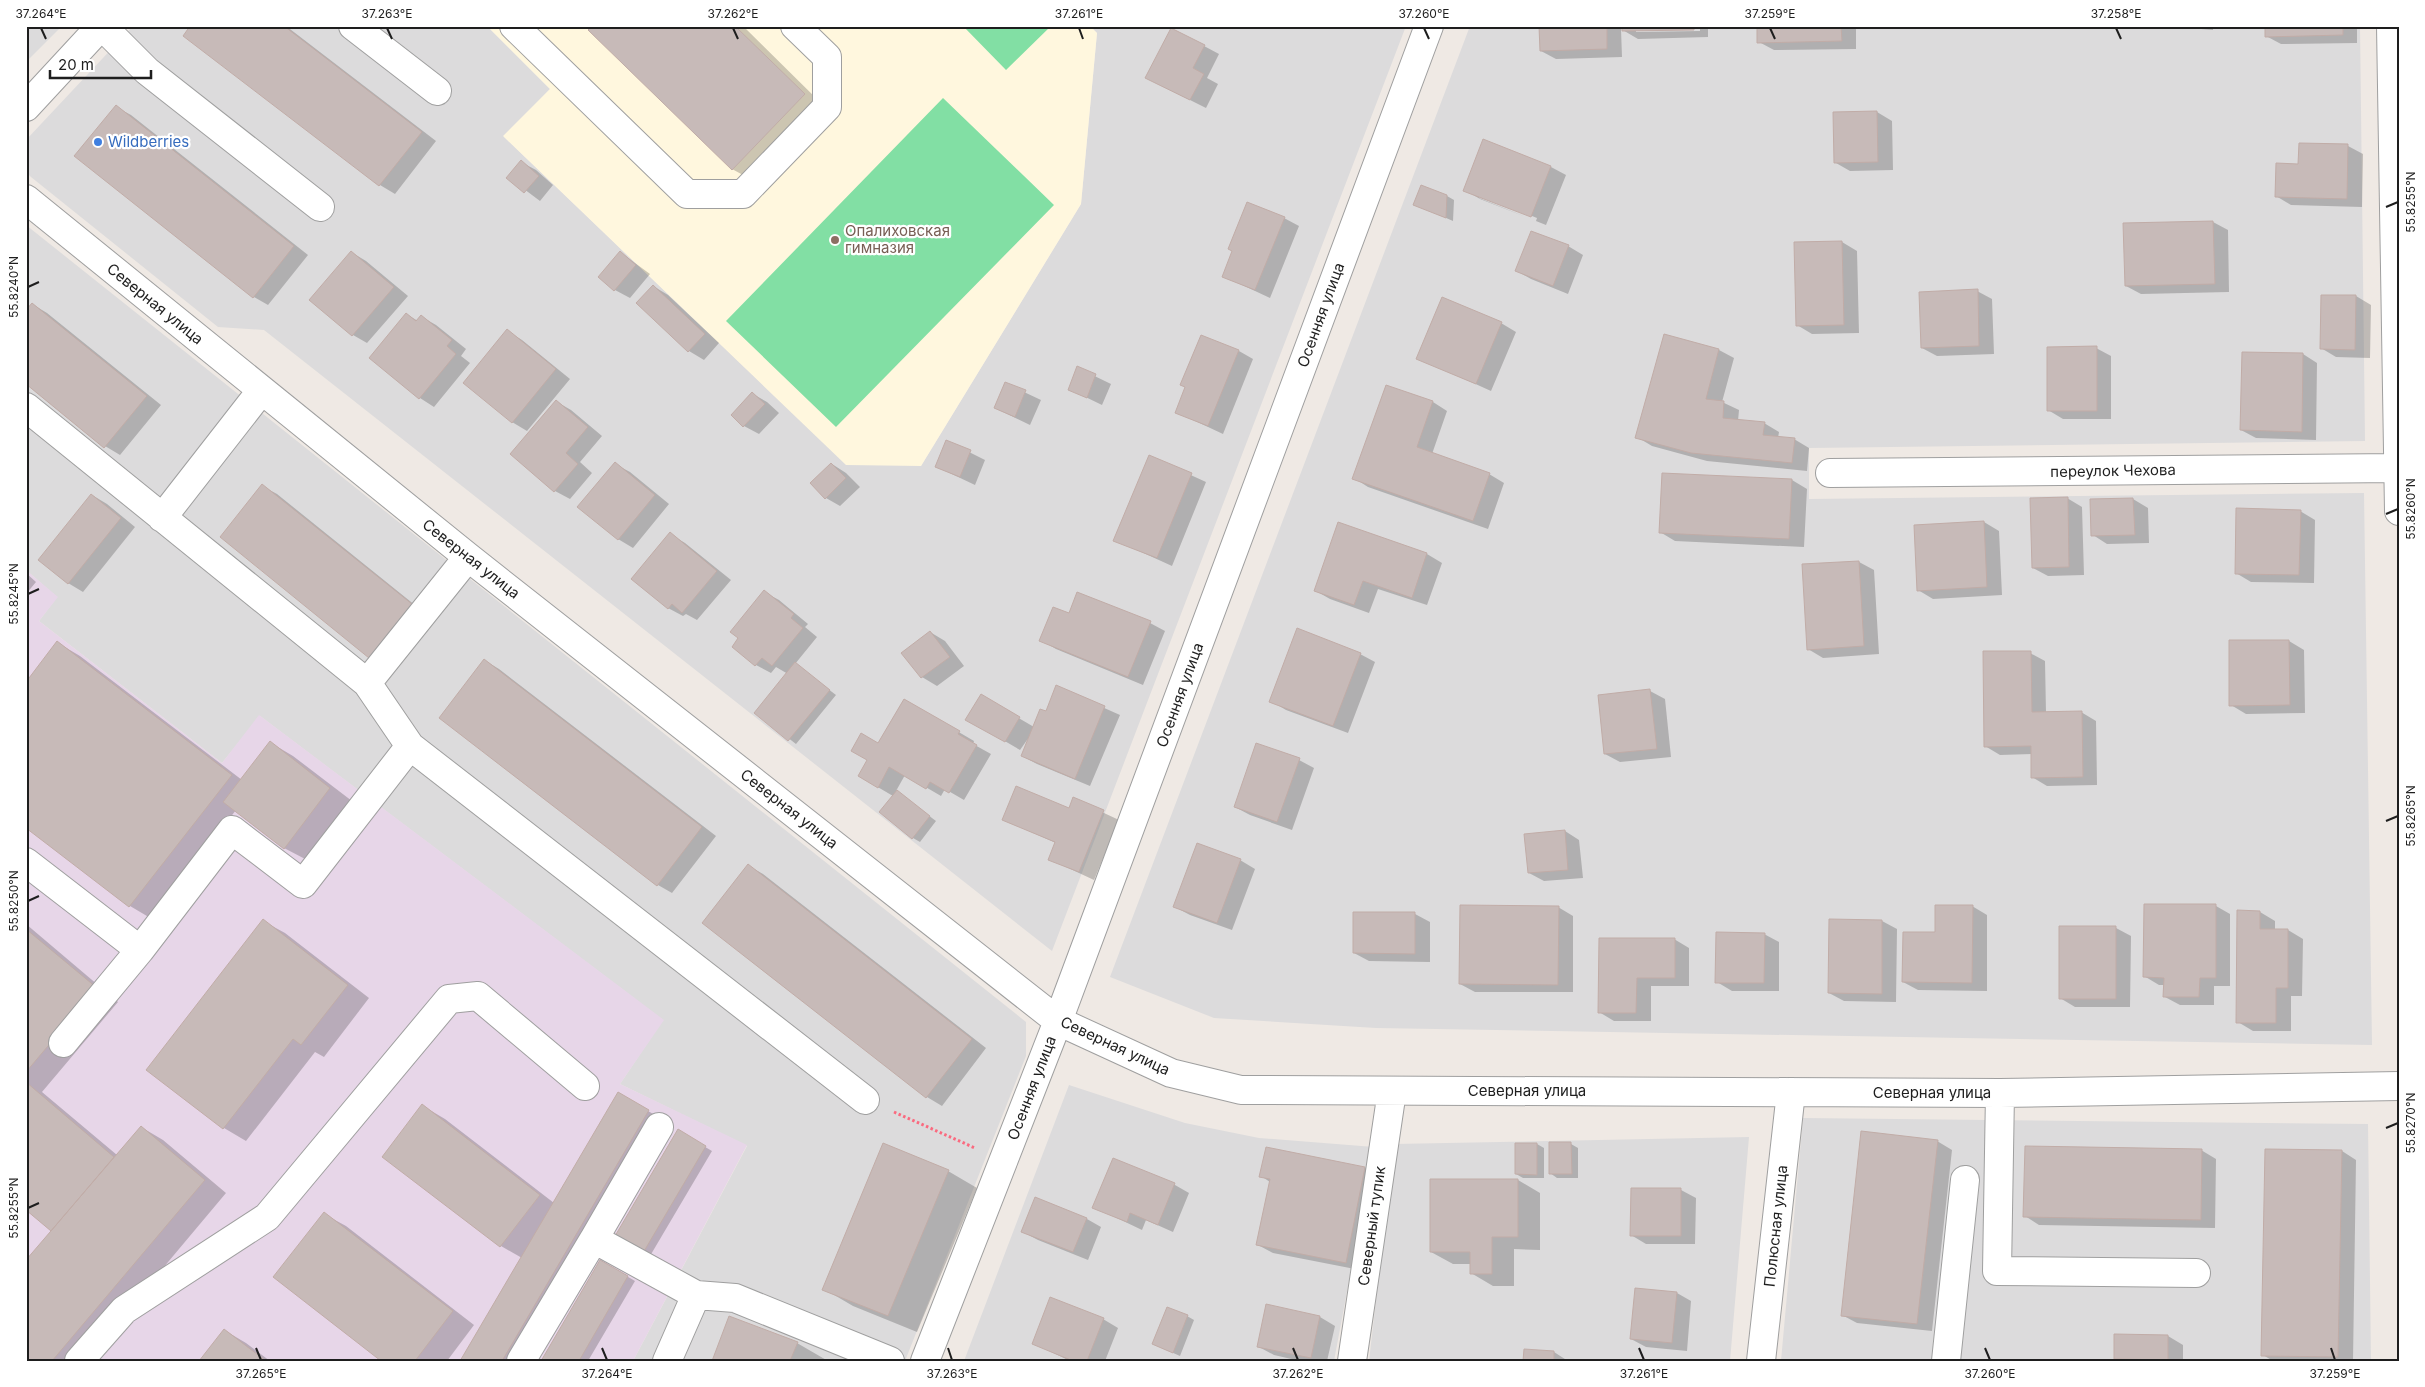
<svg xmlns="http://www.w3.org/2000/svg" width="2425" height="1387" font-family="Inter,sans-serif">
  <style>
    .residential { fill: #dcdbdc }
    .industrial { fill: #e7d6e8 }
    .education { fill: #fff7de }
    .pitch { fill: #82dfa4 }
    .shadow { fill: #0003; fill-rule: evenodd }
    .building { fill: #c7bab8; stroke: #c1aca7 }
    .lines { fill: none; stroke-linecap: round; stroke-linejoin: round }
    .minor-casing { stroke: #9f9f9f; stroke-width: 30 }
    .path { stroke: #fa6a7f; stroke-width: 3; stroke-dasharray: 2.5 2.5; stroke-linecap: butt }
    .minor { stroke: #fff; stroke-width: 28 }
    .ticks { fill: none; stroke: #1e1e1e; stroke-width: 2 }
    .shop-dot { fill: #3f7fe0; stroke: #fff; stroke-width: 2 }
    .education-dot { fill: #8d6e63; stroke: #fff; stroke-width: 2 }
    .labels { text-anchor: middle; stroke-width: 4.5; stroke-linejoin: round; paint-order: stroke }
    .shop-label { font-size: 15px; fill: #366cbe; stroke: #fff; text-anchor: start }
    .education-label { font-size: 15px; fill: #785e54; stroke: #fff; text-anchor: start }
    .street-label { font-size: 15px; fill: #1e1e1e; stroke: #fff }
    .neatline { fill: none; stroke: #1e1e1e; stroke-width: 2 }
    .ticks-label { font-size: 12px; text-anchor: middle; fill: #1e1e1e }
  </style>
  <rect width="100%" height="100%" fill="#efe9e4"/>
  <path class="residential" d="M26 26H62L26 62Z
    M133 26H487L550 89 504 137 781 402 921 466 1081 204 1097 33 1090 26H1406L1052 951 264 330 218 327 31 177 26 172V140Z
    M1470 26H2360L2365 441 1809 448V499L2364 493 2372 1045 1376 1028 1214 1018 1110 977Z
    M26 225 1026 1022V1056L905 1361H633L747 1146 620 1084 663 1020 260 716 222 763 39 621 57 597 26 570Z
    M1069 1085 1185 1123 1259 1138 1374 1147 1334 1361H964Z
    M1803 1118 2368 1124 2371 1361H1781Z
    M1749 1137 1730 1361H1369L1394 1144Z"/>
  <path class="industrial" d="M26 570 58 597 39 621 222 763 259 715 664 1020 620 1084 747 1145 633 1361H26Z"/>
  <path class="education" d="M487 26H1090L1097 33 1081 204 921 466 846 465 503 136 550 89Z"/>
  <path class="pitch" d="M963 26H1051L1006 70Z
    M943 98 1054 205 836 427 726 321Z"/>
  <path class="shadow" d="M192 26H286L436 141 395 194 380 185 185 36Z
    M594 26H743L826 108 754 181 732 169Z
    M1540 26H1708V37L1638 39 1621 29 1622 57 1556 59 1541 51ZM1700 28V31L1636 32V30Z
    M1759 26H1856V49L1774 50 1759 42Z
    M2165 26H2213V30Z
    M2266 26H2357V43L2281 44 2266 36Z
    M1204 46 1219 54 1207 78 1218 84 1206 108 1162 86Z
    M116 107 131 115 308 255 268 305 254 297Z
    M1877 112 1892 121 1893 170 1850 171 1836 163Z
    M1484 141 1551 167 1566 175 1546 225 1480 199 1465 190ZM1479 195 1537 218 1536 221 1479 198Z
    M2300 144 2348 146 2363 154 2362 207 2291 205 2276 196 2300 165Z
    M521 162 536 170 553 185 540 201 508 177Z
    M1447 196 1454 200 1453 221 1414 204Z
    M1284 218 1299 226 1270 298 1223 276Z
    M2213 222 2228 230 2229 292 2141 294 2126 286 2124 224Z
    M1532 232 1568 246 1583 255 1568 294 1531 279 1517 271Z
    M1842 242 1857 251 1859 333 1812 334 1797 325 1795 243Z
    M351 252 366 261 408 296 367 343 353 335Z
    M620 252 650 274 630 298 615 290Z
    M653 286 668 295 719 343 704 360 689 351Z
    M1977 291 1992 299 1994 354 1937 356 1922 348Z
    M2356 296 2371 305 2370 358 2336 357 2321 348Z
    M32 304 47 313 161 405 120 455 105 446Z
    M406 314 418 321 422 317 436 325 466 349 461 356 470 363 434 407 420 398 370 358Z
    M1501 323 1516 332 1491 391 1418 358Z
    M507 331 522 340 570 379 527 431 512 422Z
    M1665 335 1719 350 1734 358 1722 402 1739 410 1738 421 1764 423 1779 432 1778 438 1794 439 1809 448 1807 471 1707 461 1652 446 1637 437Z
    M2096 348 2111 356V419H2063L2048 410Z
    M1239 351 1253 359 1223 434 1176 412Z
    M2303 354 2317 363 2316 440 2256 438 2241 430Z
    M1078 368 1111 384 1102 405 1069 389Z
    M1005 383 1041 400 1030 425 995 408Z
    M1386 386 1433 402 1447 411 1432 454 1489 474 1504 483 1488 529 1368 487 1354 478Z
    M753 394 767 402 779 413 759 434 744 426 732 415Z
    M557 402 571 410 602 436 580 462 592 473 570 499 555 491 512 454Z
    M947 441 985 460 975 485 937 467Z
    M1149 456 1206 482 1172 566 1115 540Z
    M615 464 630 472 669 504 633 548 618 539Z
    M832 464 846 473 860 487 840 506 826 498Z
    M1664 474 1792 480 1807 489 1804 547 1675 541 1660 532Z
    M262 486 277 494 426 614 385 665 370 657Z
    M92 495 107 504 135 527 83 592 68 583Z
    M2067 498 2082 507 2084 575 2048 576 2033 568Z
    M2133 499 2148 508 2149 543 2107 544 2093 535Z
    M2300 511 2315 520 2314 583 2251 582 2236 573Z
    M1984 522 1999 531 2002 595 1933 599 1918 590Z
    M1339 524 1427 554 1442 563 1427 605 1378 589 1369 613 1330 599 1316 591Z
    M670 534 685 543 731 580 697 620 686 614 683 616 668 608Z
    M1859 562 1874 570 1879 654 1823 658 1808 649 1803 565Z
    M26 573 36 582 26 594Z
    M764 592 779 600 808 624 805 627 817 637 795 664 836 695 796 744 756 713 788 674 776 667 771 673 756 665Z
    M1070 615 1150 623 1165 631 1143 685 1056 649 1041 640Z
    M930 632 945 641 964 666 937 686 922 677Z
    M2289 641 2304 650 2305 713 2246 714 2231 705Z
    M58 643 80 656 242 780 271 743 293 756 352 801 307 860 284 848 236 810 152 919 130 906 26 826Z
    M2030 653 2045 661 2046 713 2081 712 2096 721 2097 785 2047 786 2032 777V754L2000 755 1985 746Z
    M1360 654 1375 662 1348 733 1286 710 1271 701Z
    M484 660 499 669 716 836 672 893 658 885Z
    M1057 687 1120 715 1090 786 1037 764 1022 756 1032 733 1020 750 967 719 981 696 1034 727 1047 713Z
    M1650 691 1665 699 1671 757 1620 762 1605 754Z
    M904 700 974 741 973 744 991 754 964 800 945 789 941 796 905 775 896 791 936 821 920 842 913 838 893 796 859 776Z
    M1299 760 1314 768 1292 830 1250 815 1235 807Z
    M1074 799 1119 820 1094 880 1049 859 1056 843 1004 820 1070 809Z
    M1565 831 1579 840 1583 878 1544 881 1529 873Z
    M1240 860 1255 869 1232 930 1190 915 1175 907Z
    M749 866 763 874 986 1048 942 1106 927 1097 704 923Z
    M1972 906 1987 915V991L1918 990 1903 982 1936 933Z
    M2216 906 2230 914V986H2214V1005H2180L2165 997V985H2159L2144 976Z
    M1558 907 1573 916V992H1475L1460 984Z
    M2238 911 2260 912 2275 921V930H2288L2303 939 2302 996H2291V1031H2253L2238 1022Z
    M1354 913 1415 914 1430 922V962L1369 961 1354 953Z
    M263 921 285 933 369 998 324 1057 315 1052 246 1141 224 1128 148 1070Z
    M1882 921 1897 929 1896 1002 1844 1001 1829 993Z
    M26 924 118 1002 42 1092 117 1155 141 1127 163 1140 226 1193 85 1361H26L53 1231 26 1209Z
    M2060 927 2116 928 2131 936 2130 1007H2075L2060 998Z
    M1764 934 1779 942V991H1732L1717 982Z
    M1674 939 1689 948V986H1651V1021H1614L1599 1012Z
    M618 1094 655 1115 511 1361H461L522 1258 501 1246 423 1106 445 1119 554 1203Z
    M678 1131 712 1151 650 1256 616 1236Z
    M1937 1141 1952 1150 1932 1331 1857 1323 1842 1315Z
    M1550 1143 1571 1144 1578 1148V1178H1557L1550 1173Z
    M1516 1144H1537L1544 1148V1178H1523L1516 1174Z
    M2201 1150 2216 1159 2215 1228 2039 1225 2025 1216Z
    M2342 1151 2356 1160 2353 1361H2273L2263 1355Z
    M1113 1159 1175 1185 1189 1193 1173 1232 1146 1220 1142 1230 1094 1207Z
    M1365 1168 1379 1176 1360 1270 1273 1253 1258 1245 1270 1182 1261 1176Z
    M948 1171 977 1188 917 1332 853 1306 824 1289Z
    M1518 1180 1540 1193V1250L1514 1249V1286H1493L1471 1273V1264H1453L1431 1252Z
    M1681 1190 1696 1198 1695 1244H1646L1631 1235Z
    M1036 1198 1087 1219 1101 1227 1088 1260 1038 1240 1023 1232Z
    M324 1214 346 1226 474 1325 447 1361H384Z
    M601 1261 635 1281 588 1361H542Z
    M1677 1293 1691 1301 1687 1351 1646 1347 1631 1339Z
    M1267 1306 1320 1317 1335 1326 1327 1361H1300L1274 1355 1259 1347Z
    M1187 1316 1194 1320 1180 1356 1153 1344Z
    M1103 1319 1118 1328 1105 1361H1070L1033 1343Z
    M224 1330 246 1343 270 1361H201Z
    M2115 1335 2168 1336 2183 1345V1361H2119L2115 1359Z
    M797 1343 828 1361H714Z
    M1554 1352 1568 1361H1524Z"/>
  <path class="building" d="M190 26H284L422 132 379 186 183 36Z
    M592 26H735L805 94 732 170 588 30Z
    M1539 26H1607V49L1540 51Z
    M1622 26H1694V30L1622 31Z
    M1757 26H1841L1842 41 1757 43Z
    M2265 26H2343V35L2265 37Z
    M1171 28 1205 45 1193 68 1204 74 1190 100 1145 78Z
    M116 105 294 246 253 298 74 156Z
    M1877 111 1878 162 1834 163 1833 112Z
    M1483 139 1551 166 1531 217 1463 191Z
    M2299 143 2348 144 2347 199 2275 197 2276 163 2298 164Z
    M521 160 539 176 524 193 506 178Z
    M1421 185 1447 195 1446 218 1413 205Z
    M1247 202 1285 217 1255 290 1222 277 1232 251 1228 249Z
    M2213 221 2215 284 2125 286 2123 223Z
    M1531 231 1569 245 1553 286 1515 271Z
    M1842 241 1844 325 1796 326 1794 242Z
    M351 251 394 287 352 336 309 300Z
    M620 251 636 265 614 291 598 277Z
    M653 285 705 334 688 352 636 303Z
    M1978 289 1979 346 1921 348 1919 292Z
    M2321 295H2356L2355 350 2320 349Z
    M1442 297 1502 322 1476 384 1416 359Z
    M32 303 147 396 104 448 26 384V310Z
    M406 313 416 321 421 315 452 340 447 346 456 354 419 399 369 358Z
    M507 329 556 369 512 423 463 383Z
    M1664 334 1719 349 1706 399 1724 401 1723 418 1765 422 1763 435 1795 438 1792 463 1691 453 1635 438Z
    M1201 335 1239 350 1208 426 1175 413 1185 387 1180 385Z
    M2097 346V411H2047V347Z
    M2242 352 2303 353 2302 432 2240 430Z
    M1077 366 1096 374 1087 398 1068 390Z
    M1005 382 1026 390 1015 417 994 408Z
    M1386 385 1433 401 1417 447 1490 473 1473 521 1352 479Z
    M752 392 765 404 743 427 731 415Z
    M556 400 588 427 566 453 578 464 554 492 510 454Z
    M946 440 971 450 960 477 935 467Z
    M1149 455 1192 473 1157 558 1113 541Z
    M615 462 655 495 618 540 577 507Z
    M831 463 846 478 825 499 810 483Z
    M1662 473 1792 479 1789 539 1659 533Z
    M262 484 412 604 369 658 220 537Z
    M91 494 121 518 68 584 38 560Z
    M2068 497 2069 567 2032 568 2030 498Z
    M2133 498 2135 535 2091 536 2090 499Z
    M2236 508 2301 510 2299 575 2235 574Z
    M1984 521 1987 587 1917 591 1914 525Z
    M1338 522 1427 553 1412 598 1363 581 1354 605 1314 591Z
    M670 532 717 571 682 613 672 604 668 609 631 579Z
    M1859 561 1864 646 1807 650 1802 564Z
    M764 590 794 614 791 618 803 628 772 666 762 658 755 666 732 647 738 638 730 632Z
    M1077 592 1151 621 1128 677 1039 641 1053 607 1069 613Z
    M1297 628 1361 653 1333 726 1269 702Z
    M930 631 950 657 921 678 901 653Z
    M2229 640H2289L2290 705 2229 706Z
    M57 641 232 775 129 907 26 828V682Z
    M1983 651H2031L2032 712 2082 711 2083 777 2031 778V746L1984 747Z
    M484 659 702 827 657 886 439 718Z
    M795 662 830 690 788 741 754 713Z
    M1056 685 1105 706 1075 779 1021 756 1040 709 1046 711Z
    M1650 689 1657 749 1604 754 1598 695Z
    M981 694 1020 717 1005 742 965 720Z
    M904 699 960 731 958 734 977 745 949 793 930 782 926 789 889 767 878 788 858 776 867 760 851 751 861 733 878 743Z
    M270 741 330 788 284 849 223 802Z
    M1256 743 1300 758 1277 822 1234 807Z
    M1016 786 1069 808 1073 797 1104 810 1079 872 1048 860 1055 842 1002 820Z
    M897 790 930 816 912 839 879 812Z
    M1565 830 1568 870 1528 873 1524 834Z
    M1197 843 1241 859 1217 923 1173 907Z
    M748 864 972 1039 926 1098 702 923Z
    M2144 904H2216V978H2200L2199 997H2163L2164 978 2143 977Z
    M1460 905 1559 906 1558 985 1459 984Z
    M1935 905H1973L1972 983 1902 982 1903 932H1935Z
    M2237 910 2260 911V929H2288V988H2276V1023H2236Z
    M1353 912H1415V954L1353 953Z
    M263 919 348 985 301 1045 293 1039 223 1129 146 1070Z
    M1829 919 1882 920V994L1828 993Z
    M2059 926H2116V999H2059Z
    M26 929 97 988 26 1072Z
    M1716 932 1765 933 1764 983H1715Z
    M1599 938H1675V978H1637L1636 1013H1598Z
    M26 1082 114 1157 51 1231 26 1210Z
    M618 1092 649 1110 502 1361H460Z
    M422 1104 540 1195 500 1247 382 1157Z
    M141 1126 205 1180 52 1361H26V1260Z
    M678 1129 706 1146 643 1253 615 1236Z
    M1861 1131 1938 1140 1917 1324 1841 1316Z
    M1549 1142H1571L1572 1174H1549Z
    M883 1143 949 1170 888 1316 822 1290Z
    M1515 1143H1537V1175L1515 1174Z
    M2025 1146 2202 1149 2201 1220 2023 1217Z
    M1266 1147 1365 1167 1346 1263 1256 1245 1270 1179 1259 1177Z
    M2265 1149 2342 1150 2338 1357 2261 1356Z
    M1113 1158 1175 1183 1158 1225 1130 1213 1127 1222 1092 1208Z
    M1430 1179H1518V1237H1492V1274H1470V1252H1430Z
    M1631 1188H1681V1236H1630Z
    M1035 1197 1087 1218 1073 1252 1021 1232Z
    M324 1212 453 1311 415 1361H381L273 1277Z
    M600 1260 628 1276 579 1361H541Z
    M1635 1288 1677 1292 1672 1343 1630 1339Z
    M1050 1297 1104 1318 1087 1361H1073L1032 1344Z
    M1266 1304 1320 1316 1311 1358 1257 1347Z
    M1167 1307 1188 1315 1173 1353 1152 1344Z
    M729 1316 798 1342 790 1361H712Z
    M224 1329 266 1361H199Z
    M2114 1334 2168 1335V1360L2114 1359Z
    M1524 1349 1554 1351V1361H1523Z"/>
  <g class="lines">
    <g class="minor-casing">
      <path id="minor" d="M102 26 147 71 320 207
        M353 26 437 91
        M514 26 687 194H743L827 107V57L795 26
        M2391 26 2399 511
        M26 107 101 26
        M26 199 468 557 1058 1021 1171 1073 1241 1090 2000 1093 2399 1086
        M26 407 367 683 410 746 865 1100
        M1830 473 2397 468
        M162 518 261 391
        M367 683 468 557
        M26 862 140 950 232 830 303 884 410 746
        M63 1043 140 950
        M2000 1093 1997 1271 2196 1273
        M594 1239 659 1127
        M79 1361 124 1310 267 1217 449 999 478 996 585 1086
        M521 1361 594 1239 696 1295
        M667 1361 696 1295 735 1298 890 1361
        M925 1361 1058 1021 1429 26
        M1352 1361 1392 1091
        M1761 1361 1791 1092
        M1946 1361 1965 1180"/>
    </g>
    <path class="path" d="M894 1112 975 1148"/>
    <use href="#minor" class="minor"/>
  </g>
  <path class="ticks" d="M41 28 46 39M387 28 392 39M733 28 738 39M1079 28 1083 39M1424 28 1429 39M1770 28 1775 39M2116 28 2121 39M2386 207 2398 202M28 287 39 282M2386 514 2398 509M28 594 39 589M2386 821 2398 816M28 901 39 896M2386 1128 2398 1123M28 1208 39 1203M256 1348 261 1360M602 1348 607 1360M948 1348 952 1360M1293 1348 1298 1360M1639 1348 1644 1360M1985 1348 1990 1360M2331 1348 2335 1360"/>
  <circle class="shop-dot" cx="98" cy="142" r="5"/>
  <circle class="education-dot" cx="835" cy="240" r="5"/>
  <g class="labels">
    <g class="shop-label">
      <text x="108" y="147">Wildberries</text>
    </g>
    <g class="education-label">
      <text x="845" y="236">Опалиховская<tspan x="845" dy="17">гимназия</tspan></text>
    </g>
    <g class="street-label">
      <text transform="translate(155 304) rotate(39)" y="5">Северная улица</text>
      <text transform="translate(1321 315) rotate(-70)" y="5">Осенняя улица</text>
      <text transform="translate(2113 471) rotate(-1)" y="5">переулок Чехова</text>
      <text transform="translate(471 559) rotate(38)" y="5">Северная улица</text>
      <text transform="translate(1180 695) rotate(-70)" y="5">Осенняя улица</text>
      <text transform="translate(789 809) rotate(38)" y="5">Северная улица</text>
      <text transform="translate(1115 1046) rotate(25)" y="5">Северная улица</text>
      <text transform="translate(1032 1088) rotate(-69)" y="5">Осенняя улица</text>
      <text x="1527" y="1096">Северная улица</text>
      <text x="1932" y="1098">Северная улица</text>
      <text transform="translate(1372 1226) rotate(-82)" y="5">Северный тупик</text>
      <text transform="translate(1776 1226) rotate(-84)" y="5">Полюсная улица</text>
    </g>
  </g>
  <rect width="2425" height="1387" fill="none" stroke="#ffffff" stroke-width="55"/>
  <path d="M50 70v8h101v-8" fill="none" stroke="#1e1e1e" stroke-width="2.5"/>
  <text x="58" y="70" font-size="15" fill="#1e1e1e" stroke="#ffffff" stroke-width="4" paint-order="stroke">20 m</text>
  <rect x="28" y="28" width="2370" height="1332" class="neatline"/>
  <g class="ticks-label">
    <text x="41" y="18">37.264°E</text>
    <text x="387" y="18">37.263°E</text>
    <text x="733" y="18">37.262°E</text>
    <text x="1079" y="18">37.261°E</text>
    <text x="1424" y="18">37.260°E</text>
    <text x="1770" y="18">37.259°E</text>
    <text x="2116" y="18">37.258°E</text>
    <text transform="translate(2411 202) rotate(-90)" y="4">55.8255°N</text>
    <text transform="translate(14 287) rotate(-90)" y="4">55.8240°N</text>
    <text transform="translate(2411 509) rotate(-90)" y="4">55.8260°N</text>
    <text transform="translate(14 594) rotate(-90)" y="4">55.8245°N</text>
    <text transform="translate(2411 816) rotate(-90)" y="4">55.8265°N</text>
    <text transform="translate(14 901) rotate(-90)" y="4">55.8250°N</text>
    <text transform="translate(2411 1123) rotate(-90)" y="4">55.8270°N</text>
    <text transform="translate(14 1208) rotate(-90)" y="4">55.8255°N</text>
    <text x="261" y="1378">37.265°E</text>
    <text x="607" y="1378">37.264°E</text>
    <text x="952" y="1378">37.263°E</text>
    <text x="1298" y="1378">37.262°E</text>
    <text x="1644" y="1378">37.261°E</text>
    <text x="1990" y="1378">37.260°E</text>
    <text x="2335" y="1378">37.259°E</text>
  </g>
</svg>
